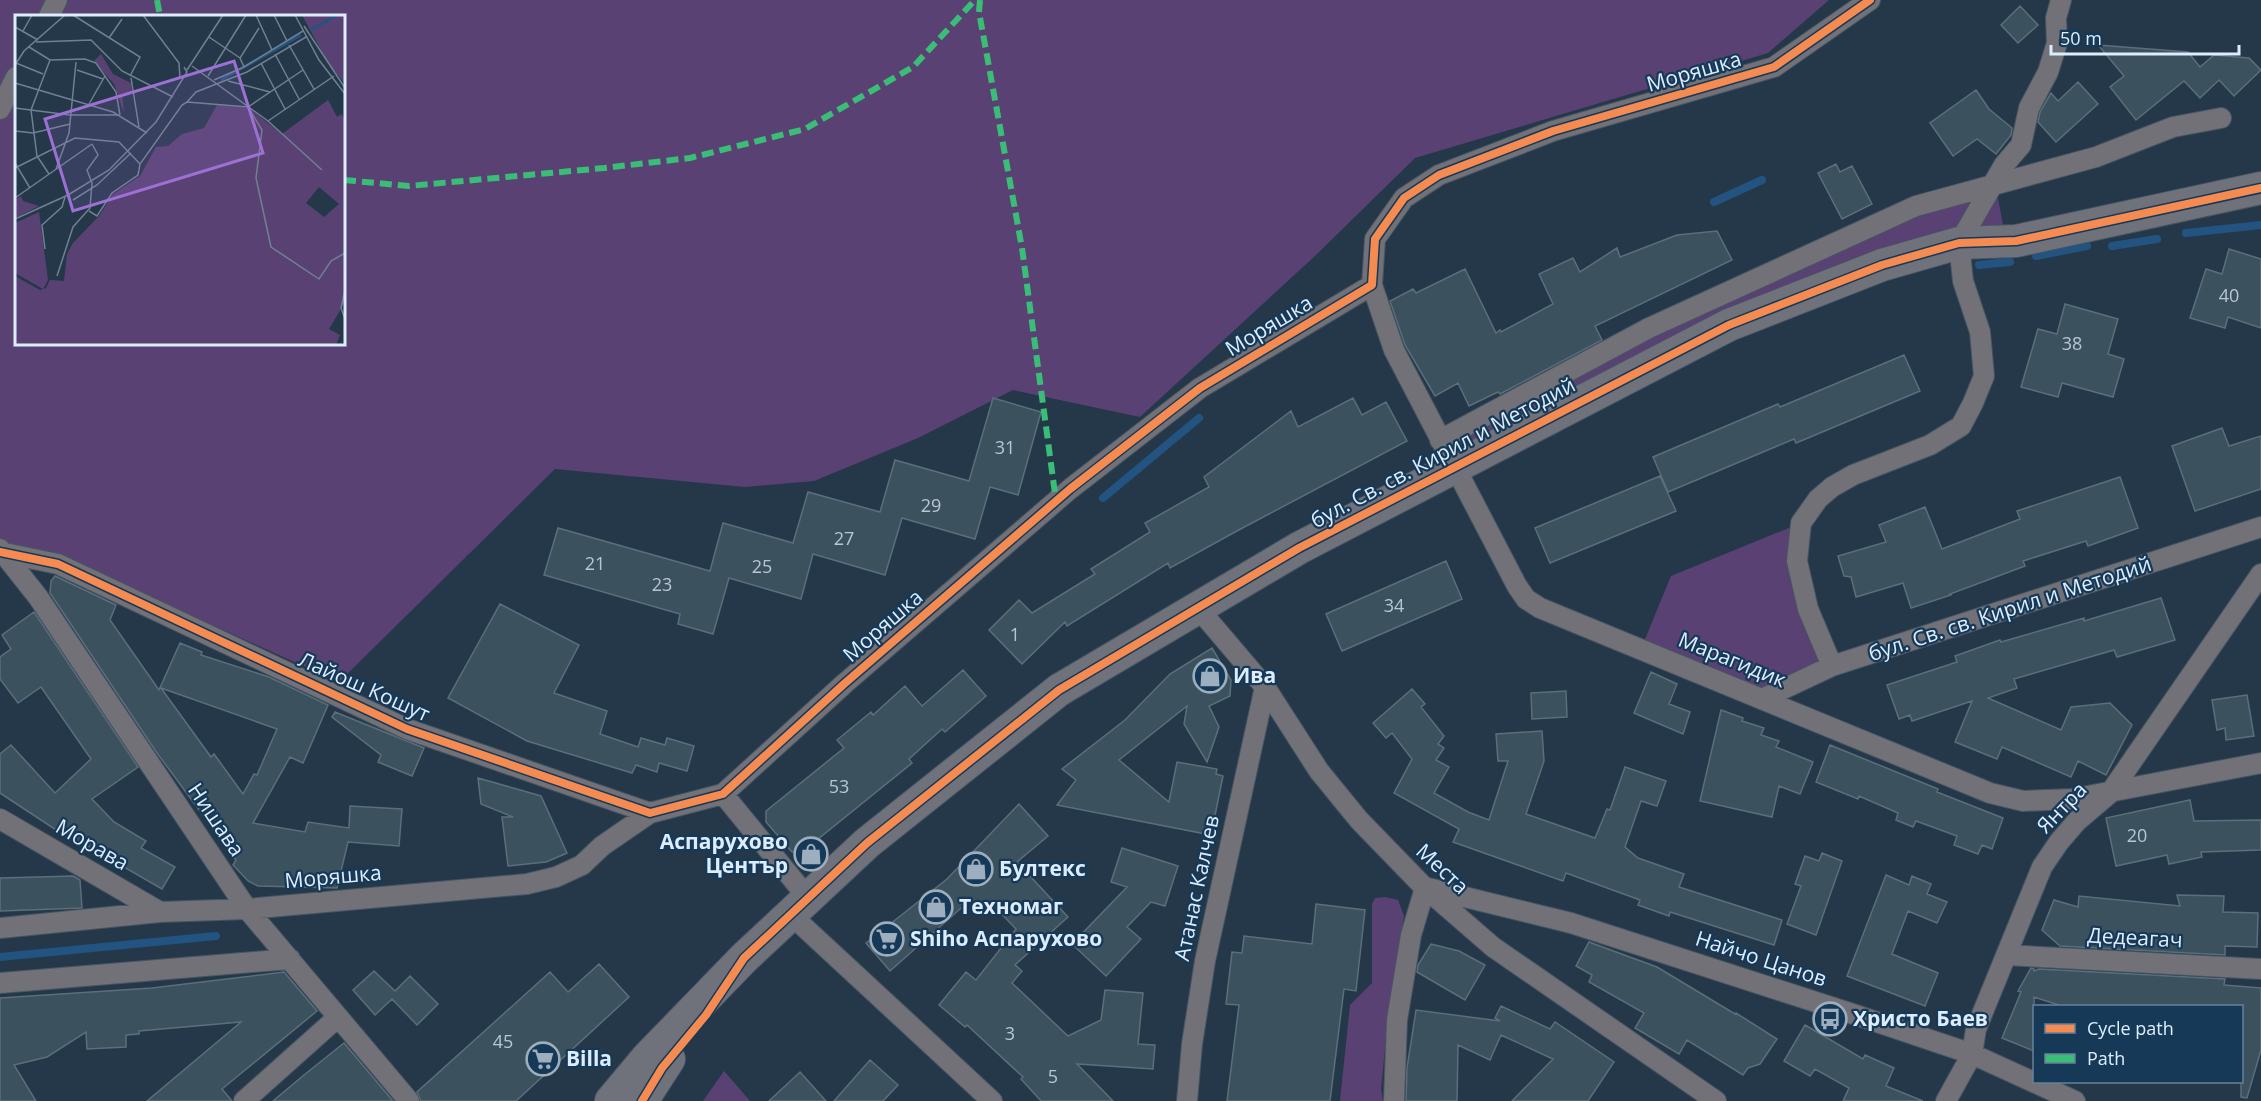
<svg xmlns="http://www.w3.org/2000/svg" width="2261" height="1101" font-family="'Open Sans',sans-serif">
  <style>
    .green { fill: #594273; fill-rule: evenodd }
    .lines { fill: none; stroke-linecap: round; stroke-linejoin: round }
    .stream { stroke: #235481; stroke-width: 8 }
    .building { fill: #3c515e; stroke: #5b6e7b; stroke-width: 1.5; fill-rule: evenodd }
    .minor-casing { stroke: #455563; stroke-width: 22 }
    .primary-casing { stroke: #455563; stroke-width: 34 }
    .minor { stroke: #727177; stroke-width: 20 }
    .primary { stroke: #70727b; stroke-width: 32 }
    .quiet { stroke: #3abd76; stroke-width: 6; stroke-dasharray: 12 6; stroke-linecap: butt }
    .cycleway-casing { stroke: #163958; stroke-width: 11 }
    .cycleway { stroke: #f68b52; stroke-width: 8 }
    .labels { text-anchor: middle; stroke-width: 4.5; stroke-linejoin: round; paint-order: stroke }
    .number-label { font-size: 18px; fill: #b6c6d5 }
    .street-label { font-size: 21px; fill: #deedfd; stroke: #163958 }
    .poi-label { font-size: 21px; font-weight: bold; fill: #deedfd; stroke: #163958; text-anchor: start }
    .inset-river { fill: none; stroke: #235481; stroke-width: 3 }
    .inset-road { fill: none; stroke: #6f8091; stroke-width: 1.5 }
    .view { fill: #9e70d5; fill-opacity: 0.15; stroke: #9e70d5; stroke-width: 3 }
    .inset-edge { fill: none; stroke: #deedfd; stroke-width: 3 }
  </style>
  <rect width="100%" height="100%" fill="#253849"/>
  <path class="green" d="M0 0H1829L1768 53 1415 158 1316 255 1140 417 1013 390 918 438 814 481 745 487 555 469 339 682 65 559 3 542 0 538ZM16 16H344V344H16Z
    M1995 183 2004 230 1882 265 1455 467 1440 440 1649 328Z
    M1801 523 1797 561 1832 666 1762 699 1641 649 1671 576Z
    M1385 897 1398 900 1404 916 1387 1029 1381 1089 1383 1101H1340L1350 1005 1372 983V904L1375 898Z
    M724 1071 750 1101H703Z"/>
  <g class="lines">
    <path class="stream" d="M1714 202 1762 180
      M2186 233 2261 225
      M2112 246 2157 239
      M2036 256 2087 246
      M1979 265 2010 262
      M1103 498 1199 418
      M0 957 216 936"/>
  </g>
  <path class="building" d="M2020 6 2038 25 2018 43 2001 25Z
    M2098 45 2188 52 2200 67 2214 55 2249 58 2261 70 2234 96 2219 80 2200 98 2184 81 2136 120 2110 87 2124 76Z
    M2078 82 2098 104 2056 142 2038 122 2040 112 2051 93 2058 101Z
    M1976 90 1989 109 2012 128 2011 135 1996 154 1977 139 1953 156 1930 123Z
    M1836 164 1840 172 1852 166 1872 204 1842 219 1818 173Z
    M1717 231 1732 260 1595 326 1602 340 1500 394 1498 392 1469 406 1458 383 1435 396 1405 345 1390 301 1413 289 1416 293 1465 269 1496 333 1500 330 1501 332 1553 304 1539 274 1573 258 1580 272 1617 248 1620 257 1677 235Z
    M2229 249 2261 259V328L2228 317 2225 328 2190 318 2206 269 2222 274Z
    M2065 304 2118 319 2108 354 2124 359 2113 397 2062 383 2058 397 2021 387 2038 329 2057 334Z
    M1904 355 1920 391 1796 443 1794 439 1668 492 1653 457 1778 404 1780 407Z
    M993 398 1041 412 1018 495 990 487 975 539 902 518 885 575 813 554 801 599 729 578 713 634 678 624 680 614 544 575 558 528 710 571 723 523 793 543 808 492 880 512 895 460 969 481Z
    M1353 398 1362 415 1386 402 1407 441 1235 532 1170 568 1168 563 1067 626 1065 622 1022 664 989 630 1019 600 1032 613 1095 574 1091 569 1150 532 1145 523 1209 487 1204 477 1291 411 1298 427Z
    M2222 428 2229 446 2261 436V489L2195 511 2172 446Z
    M1660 476 1676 511 1550 563 1535 528Z
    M2120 477 2138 528 2088 546 2086 541 2023 561 2025 566 1950 594 1951 595 1911 608 1903 583 1856 597 1851 577 1844 576 1838 556 1886 542 1879 525 1925 507 1942 549 2020 519 2017 511Z
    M1446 561 1462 599 1342 651 1326 614Z
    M55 576 116 605 110 620 159 690 180 643 202 652 201 655 269 677 328 705 303 763 290 757 253 823 305 832 308 822 349 828 350 806 402 809 399 846 348 842 337 888 258 886 248 881 233 865 236 860 157 753 50 593 51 581ZM161 688 277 729 257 775 254 774 243 794 214 754 211 757Z
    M2161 598 2175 640 2117 657 2114 650 2014 679 2017 688 1988 698 2061 730 2071 707 2110 703 2132 725 2106 775 2078 761 2071 777 2002 747 1997 759 1955 742 1972 701 1912 721 1910 715 1899 719 1887 685 1957 662 1955 656 2000 640 2001 642 2084 618V621Z
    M500 604 579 645 554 693 607 711 600 734 638 747 641 738 665 745 667 738 694 746 687 771 659 763 657 772 636 765 632 773 527 741 448 698Z
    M34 612 138 767 92 799 114 822 146 841 141 848 175 867 162 889 79 841V845L0 793V754L11 745 55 793 91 759 41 687 18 703 0 679V657L11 649 2 635Z
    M1212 648 1231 680 1230 696 1209 706 1219 727 1207 762 1184 724 1187 706 1119 760 1169 802 1177 762 1217 769 1216 774 1223 776 1211 835 1057 805 1076 780 1062 769 1125 720 1170 674Z
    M963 670 986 696 945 732 942 729 909 759 912 763 802 852H792L766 822V811L844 748 837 740 871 712 873 715 905 686 922 706Z
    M1651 672 1677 684 1669 704 1690 712 1683 734 1634 713Z
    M1412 689 1425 704 1421 707 1444 736 1438 744 1444 748 1436 760 1449 767 1434 793 1468 812 1489 820 1508 761H1498L1496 734 1542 731 1544 761 1526 814 1595 838 1607 809 1610 810 1625 767 1666 781 1657 806 1641 801 1625 847 1638 858 1684 874 1679 887 1782 920 1774 945 1670 912 1669 916 1638 905 1640 900 1566 873 1563 881 1453 842 1459 829 1394 793 1412 759 1392 733 1386 738 1373 723Z
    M1566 691 1567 717 1532 719 1531 693Z
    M2247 695 2254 736 2226 740 2225 728 2217 730 2212 700Z
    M1721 710 1743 718 1742 721 1764 728 1761 735 1779 741 1776 747 1813 762 1800 794 1779 786 1772 817 1700 801Z
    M335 712 424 748 412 776 378 762 381 755 332 717Z
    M1830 745 1938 789 1937 792 2003 818 1992 849 1982 845 1978 854 1954 845 1957 836 1916 821 1913 827 1896 820 1898 813 1859 796 1858 799 1816 782Z
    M478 778 541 796 567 853 546 862 508 866 502 817H513L481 804Z
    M2190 800 2194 821 2261 820V850L2201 852 2202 857 2169 864 2167 855 2116 866 2106 818Z
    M1019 804 1048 836 1017 862 1068 917 1015 965 1022 971 1012 983 1068 1036 1101 1020 1105 990 1143 993 1138 1044 1155 1045 1153 1069 1077 1064 1113 1101H1041L1021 1079 1023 1077 967 1025 965 1027 939 1005 966 972 976 980 1016 929 991 903 979 914 969 901 890 971 866 943 947 879Z
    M1122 848 1178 866 1165 906 1151 902 1127 927 1141 939 1106 976 1072 944 1127 887 1111 882Z
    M1822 853 1842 861 1816 935 1787 924 1801 886 1795 884 1805 856 1819 861Z
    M1886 875 1909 885 1912 876 1931 884 1927 894 1947 902 1937 923 1908 911 1892 954 1938 973 1925 1006 1847 976Z
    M73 876 80 880 82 908 0 911V878Z
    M2177 895 2224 896 2223 912 2258 913 2257 947 2225 946V955L2060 946 2042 930 2054 900 2078 907 2079 896 2180 906Z
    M1316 904 1365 910 1356 991 1344 989 1330 1101H1227L1239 1005 1226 1004 1232 952 1242 953 1244 936 1312 944Z
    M1589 942 1657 967 1735 1014 1736 1013 1777 1039 1760 1064 1748 1068 1743 1075 1687 1040 1679 1054 1635 1028 1644 1013 1589 982 1592 975 1576 966Z
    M1431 944 1459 951 1485 965 1465 1000 1417 972 1418 965Z
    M599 964 629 997 516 1101H421L417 1092 550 972 568 992Z
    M2031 968 2034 969V971L2039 969 2225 979 2224 985 2261 988V1050L2247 1098 2241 1097V1006H2062L2034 997V1051L2002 1038 2021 992 2018 991Z
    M374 971 395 991 410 976 438 1004 417 1025 392 999 375 1015 353 990Z
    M284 972 317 1011 222 1089 232 1101H147L241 1022 139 1031V1034L126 1035V1047L87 1049 86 1032 47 1057 14 1065 36 1101H0V998L152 988Z
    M1501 1006 1550 1029 1555 1022 1614 1062 1588 1101H1512L1553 1059 1501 1035 1490 1060 1458 1045 1457 1101H1406L1407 1068 1416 1010 1500 1021 1495 1018Z
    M1805 1025 1863 1059 1865 1055 1894 1068 1886 1086 1923 1101H1843L1849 1088 1815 1069 1810 1076 1784 1061Z
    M344 1043 393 1101H273L304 1075Z
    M870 1060 898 1085 883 1101H834Z
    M800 1072 826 1101H769Z"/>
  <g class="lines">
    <g class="minor-casing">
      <path id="minor" d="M49 16 57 0
        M0 109 16 77
        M1372 285 1394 350 1517 586 1526 599 1540 608 1990 793 2023 801 2072 799 2261 763
        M1440 440 1649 328 1916 206 2096 157 2173 127 2221 118
        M0 549 38 597 247 909 409 1101
        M0 552 58 564 407 729 650 813 723 794 844 684 1070 489 1200 388 1372 285 1375 239 1404 198 1439 175 1553 131 1774 67 1870 0
        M1197 607 1265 687 1319 771 1359 820 1425 888 1493 947 1716 1101
        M1832 666 1808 609 1797 561 1801 523 1818 499 1832 487 1853 475 1930 445 1961 426 1973 403 1984 376 1980 332 1963 281 1959 243 2004 165 2021 145 2029 108 2048 72 2057 43 2056 18 2061 0
        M1762 699 1832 666 2261 527
        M723 794 808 898
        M0 819 160 912
        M1428 888 1571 923 1856 1015 1972 1054 2075 1101
        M790 914 992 1101
        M0 928 160 912 247 909 527 884 556 877 582 865 602 846 650 813
        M2006 955 2261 969
        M0 983 290 959
        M244 1101 338 1017
        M1187 1101 1192 1044 1205 961 1265 687
        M1394 1101 1397 1020 1411 935 1425 888
        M1946 1101 1972 1054 1976 1029 2042 867 2059 842 2077 821 2110 793 2261 574"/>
    </g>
    <g class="primary-casing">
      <path id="primary" d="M611 1101 647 1058 744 958 867 843 1059 690 1299 548 1729 325 1882 265 1959 243 2016 241 2261 188
        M642 1101 669 1059"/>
    </g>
    <use href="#minor" class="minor"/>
    <use href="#primary" class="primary"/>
    <path class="quiet" d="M157 0 160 16
      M980 0 979 12 1022 248 1056 501
      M344 180 409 186 604 168 690 158 805 129 913 67 975 0"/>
    <g class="cycleway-casing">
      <path id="cycleway" d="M0 552 58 564 407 729 650 813 723 794 844 684 1070 489 1200 388 1372 285 1375 239 1404 198 1439 175 1553 131 1774 67 1870 0
        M642 1101 662 1068 706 1015 744 958 867 843 1059 690 1299 548 1729 325 1882 265 1959 243 2016 241 2261 188"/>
    </g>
    <use href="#cycleway" class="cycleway"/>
  </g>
  <defs>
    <g id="shop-ring" transform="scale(1.725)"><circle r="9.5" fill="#163958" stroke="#9daebe" stroke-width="1.5"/><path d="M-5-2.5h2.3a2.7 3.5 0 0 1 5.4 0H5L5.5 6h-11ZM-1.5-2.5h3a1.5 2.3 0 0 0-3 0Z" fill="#9daebe"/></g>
    <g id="supermarket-ring" transform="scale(1.725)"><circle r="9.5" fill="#163958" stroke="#9daebe" stroke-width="1.5"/><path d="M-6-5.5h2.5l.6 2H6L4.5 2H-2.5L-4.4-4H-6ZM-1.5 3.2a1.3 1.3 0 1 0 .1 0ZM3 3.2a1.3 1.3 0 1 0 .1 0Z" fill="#9daebe"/></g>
    <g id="bus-ring" transform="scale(1.725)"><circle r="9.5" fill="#163958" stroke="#9daebe" stroke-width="1.5"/><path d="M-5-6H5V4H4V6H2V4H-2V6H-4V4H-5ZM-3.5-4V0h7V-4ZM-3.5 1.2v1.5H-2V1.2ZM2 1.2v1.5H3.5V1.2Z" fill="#9daebe"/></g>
  </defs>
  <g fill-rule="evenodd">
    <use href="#shop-ring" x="1210" y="676"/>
    <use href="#shop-ring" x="811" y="854"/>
    <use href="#shop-ring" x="976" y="869"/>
    <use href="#shop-ring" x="936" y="907"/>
    <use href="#supermarket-ring" x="887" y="939"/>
    <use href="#bus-ring" x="1830" y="1019"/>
    <use href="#supermarket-ring" x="543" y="1059"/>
  </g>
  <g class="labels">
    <g class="number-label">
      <text x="2229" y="302">40</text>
      <text x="2072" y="350">38</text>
      <text x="1005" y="454">31</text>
      <text x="931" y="512">29</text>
      <text x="844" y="545">27</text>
      <text x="595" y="570">21</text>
      <text x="762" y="573">25</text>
      <text x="662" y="591">23</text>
      <text x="1394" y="612">34</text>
      <text x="1015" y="641">1</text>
      <text x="839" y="793">53</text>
      <text x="2137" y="842">20</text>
      <text x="1010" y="1040">3</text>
      <text x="503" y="1048">45</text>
      <text x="1053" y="1083">5</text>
    </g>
    <g class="street-label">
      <text transform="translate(1694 72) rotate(-16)" y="7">Моряшка</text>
      <text transform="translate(1269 326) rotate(-31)" y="7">Моряшка</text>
      <text transform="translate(1443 453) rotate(-28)" y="7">бул. Св. св. Кирил и Методий</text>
      <text transform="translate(2010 609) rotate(-18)" y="7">бул. Св. св. Кирил и Методий</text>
      <text transform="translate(883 626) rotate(-41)" y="7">Моряшка</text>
      <text transform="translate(1732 660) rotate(22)" y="7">Марагидик</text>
      <text transform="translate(364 687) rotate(24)" y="7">Лайош Кошут</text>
      <text transform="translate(2062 808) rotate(-46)" y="7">Янтра</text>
      <text transform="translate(216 820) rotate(56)" y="7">Нишава</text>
      <text transform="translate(92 845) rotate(30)" y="7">Морава</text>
      <text transform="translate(1442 869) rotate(43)" y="7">Места</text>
      <text transform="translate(333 877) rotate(-5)" y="7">Моряшка</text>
      <text transform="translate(1197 888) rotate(-78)" y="7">Атанас Калчев</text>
      <text transform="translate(2135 938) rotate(3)" y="7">Дедеагач</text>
      <text transform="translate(1761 959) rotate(18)" y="7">Найчо Цанов</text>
    </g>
    <g class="poi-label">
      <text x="1233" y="683">Ива</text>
      <text x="788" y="849" text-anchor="end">Аспарухово<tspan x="788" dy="24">Център</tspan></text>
      <text x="999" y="876">Бултекс</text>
      <text x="959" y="914">Техномаг</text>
      <text x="910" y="946">Shiho Аспарухово</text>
      <text x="1853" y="1026">Христо Баев</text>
      <text x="566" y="1066">Billa</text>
    </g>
  </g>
  <g transform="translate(15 15)">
    <rect width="330" height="330" fill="#253849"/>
    <path d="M287 0H330V69L313 48ZM86 39 98 59 116 68 117 77 107 79 109 98 99 69 79 46ZM313 85 322 102 326 99 330 104V287L314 314 325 320 321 330H0V261L25 275 31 273 35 265 49 266 52 239 58 228 84 201 98 179 125 161 141 132 153 131 167 119 189 113 202 90 234 93 267 119ZM304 172 324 189 309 202 291 188ZM6 181 8 186 24 191 0 203 1 184ZM24 197 33 265 28 274 0 258V208Z" fill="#594273" fill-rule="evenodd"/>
    <path class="inset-river" d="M296 15 322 0M206 65 286 20"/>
    <path class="inset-road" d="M58 0 125 42 115 61M128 0 164 48 165 63M241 0 257 35M259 0 272 26M280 0 304 45 330 79M289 11 330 73M0 12 23 25M8 16 17 0M194 22 225 43M94 23 107 4M21 27 76 25 107 56 158 82M274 30 299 74M14 32 35 45 70 44 81 48 101 77 105 100M260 39 284 84M1 48 28 59M246 48 270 94M0 50 9 36 50 0M177 51 253 106 307 155M229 52 225 43 244 13M62 55 88 64M172 55 208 0M193 61 231 0M116 63 124 112M199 65 229 52 288 16M213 66 255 77M0 68 98 97 132 118M172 87 181 77 232 57 291 22M74 89 90 61M233 92 247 115 241 163 256 232 304 264 316 246 330 238M0 93 55 100H104M253 106 319 61M0 116 18 118 55 109M0 148 15 173M0 153 60 123 104 127 125 149M41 154 54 118 61 47M34 159 22 141 16 95 35 45M0 183 77 129M58 185 82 170 116 138M74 196 82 201 97 178 123 160 125 149 167 90 172 87 233 92 288 55M0 204 53 180 94 155 141 107 172 57 169 52M30 234 27 210 47 192 50 182M42 261 58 212 75 193 77 168 72 155 83 140 77 129M330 275 326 293 330 304"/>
    <path class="view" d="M219 46 248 138 58 196 30 104Z"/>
    <rect width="330" height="330" class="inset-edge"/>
  </g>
  <rect x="2033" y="1005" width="210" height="78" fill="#163958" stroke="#66819a" stroke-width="1.5"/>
  <rect x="2045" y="1024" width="30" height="9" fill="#f68b52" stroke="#66819a" stroke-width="1.5"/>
  <text x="2087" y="1035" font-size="18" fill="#deedfd">Cycle path</text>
  <rect x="2045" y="1054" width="30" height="9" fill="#3abd76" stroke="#66819a" stroke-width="1.5"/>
  <text x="2087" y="1065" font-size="18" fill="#deedfd">Path</text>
  <path d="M2051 45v9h188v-9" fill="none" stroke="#deedfd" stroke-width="3"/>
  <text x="2060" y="45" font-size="18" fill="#deedfd" stroke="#163958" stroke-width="4.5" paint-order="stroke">50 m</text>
</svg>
